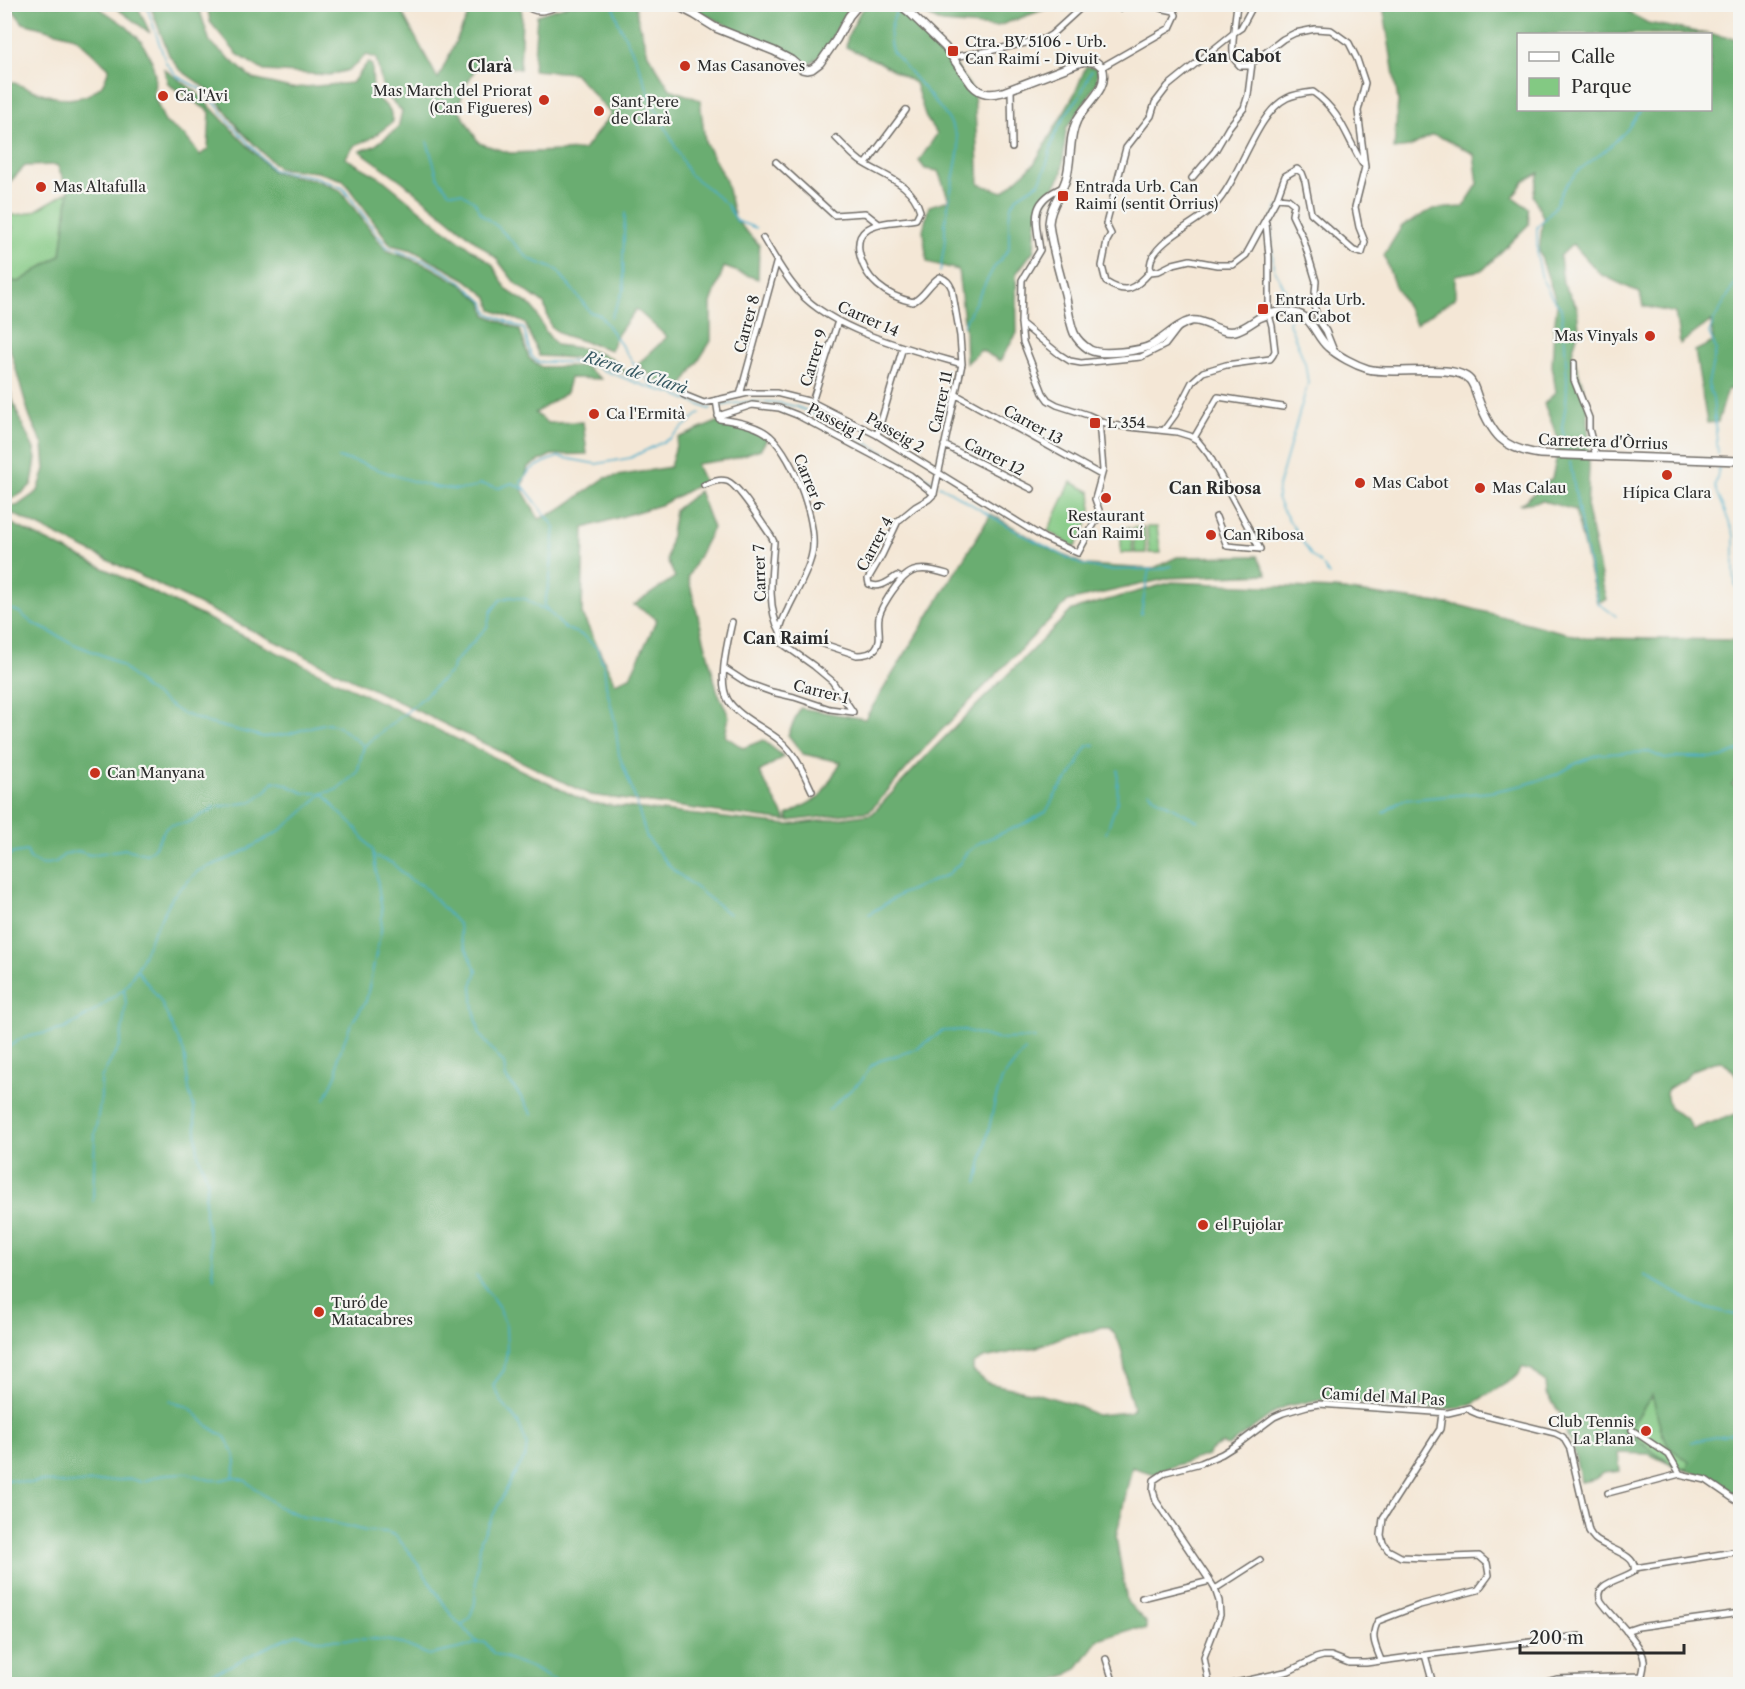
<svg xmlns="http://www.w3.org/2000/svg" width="1745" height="1689" font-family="'Libre Caslon Text',serif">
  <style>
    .green { fill: #83c983; stroke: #577a57; stroke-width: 1.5 }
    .forest { fill: #6aad71; stroke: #4a6c4e; stroke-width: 1.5; fill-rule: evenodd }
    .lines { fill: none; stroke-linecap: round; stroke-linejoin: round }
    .stream { stroke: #4cafcb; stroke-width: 1.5 }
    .minor-casing { stroke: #716d67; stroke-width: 8 }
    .tertiary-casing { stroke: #716d67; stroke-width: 10 }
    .minor { stroke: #fff; stroke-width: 5 }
    .tertiary { stroke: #fff; stroke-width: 7 }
    .poi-dot { fill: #c8321e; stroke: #f6f6f2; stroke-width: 2 }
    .labels { text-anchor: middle; stroke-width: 4.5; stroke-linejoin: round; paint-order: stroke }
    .poi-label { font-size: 15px; fill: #2b2b2b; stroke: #f6f6f2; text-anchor: start }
    .street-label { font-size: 15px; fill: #2b2b2b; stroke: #f6f6f2 }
    .neighbourhood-label { font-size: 16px; font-weight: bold; fill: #2b2b2b; stroke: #f6f6f2 }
    .water-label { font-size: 16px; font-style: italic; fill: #375963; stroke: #f6f6f2 }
  </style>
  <rect width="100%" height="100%" fill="#f6f6f2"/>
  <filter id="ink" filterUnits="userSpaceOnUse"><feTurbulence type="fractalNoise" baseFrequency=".0167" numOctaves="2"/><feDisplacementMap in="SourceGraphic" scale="12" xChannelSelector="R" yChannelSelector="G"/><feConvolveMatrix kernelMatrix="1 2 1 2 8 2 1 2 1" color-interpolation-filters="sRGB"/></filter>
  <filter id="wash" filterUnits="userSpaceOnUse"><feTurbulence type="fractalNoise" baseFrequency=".008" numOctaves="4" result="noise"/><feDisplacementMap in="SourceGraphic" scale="24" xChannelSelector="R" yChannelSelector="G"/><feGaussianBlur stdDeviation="1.35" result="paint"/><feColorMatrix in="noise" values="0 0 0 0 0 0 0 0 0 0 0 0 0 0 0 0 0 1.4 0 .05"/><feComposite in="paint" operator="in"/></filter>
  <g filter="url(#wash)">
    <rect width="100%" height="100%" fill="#f4e7d6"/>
    <path class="green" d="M69 191 61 255 19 282 5 280V255L13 227 5 225V216L24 214 35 211Z
      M1071 482 1091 492C1094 515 1086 527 1075 547L1048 531Z
      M1144 527 1146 553H1135L1133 528Z
      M1147 527H1157L1161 553H1149Z
      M1130 528 1133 553H1121V528Z
      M1652 1395 1662 1433 1669 1447 1689 1462 1687 1469C1670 1467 1639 1443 1629 1430Z"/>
    <path class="forest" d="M9 5H95L126 26 141 41 152 61 155 76 154 96 165 122 185 136 200 155 208 149 210 112 168 84 164 69 196 92 273 172 316 180 340 190 386 250 429 266 461 284 483 303 486 315 520 330 529 358 541 367 584 366 601 379 570 378 566 393 535 413 548 423 583 422 587 454 551 455 528 467 522 489 539 519 558 511 605 478 670 467 678 438 719 421 768 437 761 449 732 459 696 464 704 482 663 504 584 528 582 614 615 683 630 677 657 619 634 605 675 577 667 560 675 510 699 491 713 528 688 577 717 690 729 716 725 736 743 748 763 740 784 757 759 772 787 821 590 795 5 510V505L17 506 38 491 45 469 43 445 30 418 10 349 5 339V280L19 282 61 255 69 191 57 165 25 166 5 187V81L11 82C41 92 73 112 101 86 105 82 107 74 109 68L75 37 23 23Z
      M112 5H137L150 33Z
      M150 5H198L210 42 253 79 291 88 352 83 368 62 372 65 373 93 390 110 393 122 370 139 355 145 345 158 381 178 440 226 492 264 507 290 533 307 546 332 556 345 587 349 611 358 629 374 575 358 539 356 525 323 492 310 488 297 465 279 412 250 391 245 343 180 317 172 278 168 239 129 210 91 179 69 169 55Z
      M207 5H398L438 79 473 5H520L522 14 520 69 480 61 465 87 458 108 479 143 510 153 584 150 611 114 574 73 533 70 537 15 569 5H636L637 16 648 54 670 89 700 100 705 142 726 181 735 219 759 245 758 279 724 267 711 303V341L683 385 657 381 638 364 667 337 636 309 615 338 611 350 563 335 551 327 544 304 515 283 496 258 403 182 360 151 374 146 398 128 402 111 387 96 382 85 376 58 366 55 349 70 329 75 264 71 237 54 210 22Z
      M684 5H853C835 20 832 57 805 65L800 60 767 44Z
      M871 5H893L913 20 952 61 974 92 979 184 1003 192 1034 164 1075 93 1086 66 1098 68 1097 82 1084 104 1066 129 1062 173 1051 193 1036 222 1034 250 1016 274 1017 333 1000 361 981 350 966 364 965 330 958 270 927 262 923 230 929 206 949 200 938 171 925 169 919 161 937 134 926 118 915 83 881 63 846 47 848 36 861 10Z
      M907 5H1057L995 27 942 23Z
      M1383 5H1614L1648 23 1737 39 1740 37V392L1728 389 1718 422 1707 423 1695 351 1713 342 1711 321 1680 344 1675 313 1643 306 1640 293 1600 274 1573 244 1560 256 1563 283 1577 307 1579 329 1572 353 1588 401 1589 468 1587 510 1606 600 1597 602 1575 510 1543 501 1521 504 1552 478 1560 443 1544 404 1556 392 1552 366 1554 329 1557 304 1539 251 1543 217 1533 195 1539 173 1524 181 1513 197 1528 208 1529 224 1483 270 1455 275V298L1416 324 1394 284 1384 255 1402 226 1433 209 1463 207 1478 184 1474 154 1445 139 1432 135 1410 147 1394 149 1398 101ZM1518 34H1710V110H1518Z
      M4 368 9 389 20 420 34 449 36 459 32 484 24 492 14 498 5 500Z
      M991 514 1048 548 1085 565 1152 569 1177 557 1257 556 1267 574 1170 578 1068 601 929 743 870 811 789 821 787 815 820 797 841 762 803 754 788 735 800 708 865 719Z
      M4 520 589 803 788 825 872 814 933 749 1072 610 1172 582 1335 589 1462 606 1585 638 1740 640V775L1732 785 1740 788V1091C1738 1074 1735 1070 1720 1061L1711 1063 1691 1071 1684 1079 1668 1089 1666 1093 1670 1109 1686 1118 1693 1129 1739 1113 1740 1103V1497L1710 1477 1680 1469 1649 1454 1618 1453 1620 1471 1603 1473 1595 1479 1581 1482 1572 1443 1567 1437 1560 1413 1546 1393 1545 1382 1532 1370 1522 1367 1519 1374 1512 1380 1475 1402 1460 1408 1443 1409 1318 1400 1287 1406 1278 1410 1228 1446 1222 1444 1210 1450 1208 1455 1167 1468 1154 1474 1132 1467 1116 1537 1127 1602 1146 1622V1630L1133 1629 1098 1640 1078 1667 1067 1675 1056 1679 1049 1684H5ZM1102 1327H1108C1126 1343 1123 1368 1128 1389 1129 1395 1132 1401 1133 1408L1129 1412 1096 1415 1076 1405 1039 1394 988 1383 973 1371V1364L984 1358 1037 1347 1067 1335 1089 1332ZM1652 1395 1662 1433 1669 1447 1689 1462 1687 1469C1671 1467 1639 1443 1629 1430Z"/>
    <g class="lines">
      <path class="stream" d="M146 4 166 63 177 76 200 89 215 103 230 123 273 170 316 177 343 188 387 247 430 263 462 282 485 303 488 313 524 329 531 356 538 362H582L648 387 674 394 709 409 711 408
        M613 4 618 22 636 59 652 101 689 174 709 189 727 205 737 221 756 228
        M896 12C891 25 887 37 892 51 903 64 915 78 926 91 941 109 957 125 959 149L945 222V241L940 272
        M427 141 438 178 449 192 462 193 474 201 482 215 498 227 529 259 557 270 590 312 600 315 640 372 657 389
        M1278 207 1271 222 1273 266 1291 301V308
        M611 317 624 289 623 259 625 213
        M1290 318 1289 323 1305 363 1308 383 1278 487 1277 498 1282 509 1311 555 1320 563
        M963 326 993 269 1009 249V218L1011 206 1017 197 1039 183 1046 167 1054 137 1066 114 1080 96 1091 71
        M720 406C743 401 765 399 789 405 806 408 823 420 839 428 871 446 904 463 935 483
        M700 413 669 439 630 458 596 464 559 457 549 460 530 470 521 483 555 527 550 578 544 606 564 628 582 635 597 648 604 666 606 685 615 722 619 755 632 789 647 838 671 868 729 914
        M1567 451 1562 427 1566 404 1567 381 1565 344 1561 308 1551 296 1542 279 1537 256V227L1554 208 1562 191 1567 184 1579 170 1606 150 1626 131 1641 110
        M1718 454 1713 399 1708 384 1716 349 1709 333 1713 322 1734 285 1740 278
        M338 458C347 460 357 461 366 465 391 474 457 501 480 484L499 488 512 483 526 490
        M1570 462 1585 548 1598 603 1616 616
        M1719 468 1715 486 1734 535V571L1735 584 1740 593
        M939 485 1016 531 1080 564 1107 570 1160 569 1172 566
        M1323 566 1329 575
        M11 609 19 612 32 623 76 645 109 658 122 666 146 689 181 713 208 723 264 737 289 734 314 726 328 723 339 727 364 746 414 706 452 670 453 664 487 627 491 612 500 600 510 597 526 599 539 608 546 610
        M1141 614 1149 569
        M1149 792 1157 799 1198 821
        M1383 813 1403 800 1490 792 1524 785 1558 774 1577 763 1600 754 1649 752 1665 759 1680 757 1721 758 1740 750
        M1106 833 1117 802 1118 770
        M376 857 392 863 410 880 422 885 459 925 461 939 477 971 472 986 474 1009 480 1035 504 1064 506 1078 519 1094 532 1114
        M4 858 14 853 27 851 30 859 42 865 56 862 65 854 78 851 90 855 125 849 147 854 154 848 165 829 170 825 187 823 216 807 252 802 268 789 274 781 285 784 304 793H323L337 810 355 827 373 851 382 911 381 931 366 1001 351 1024 338 1057 337 1073 325 1099
        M869 914 901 894 947 875 959 864 966 853 981 842 1028 822 1046 812 1057 792 1074 771 1087 746 1096 745
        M137 970 160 1000 184 1052 189 1090 194 1108 198 1154 208 1181 205 1198V1215L211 1248 214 1279
        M4 1050 22 1038 64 1029 90 1014 124 989 137 969 153 933 173 896 198 871 235 856 278 832 296 818 323 793 336 790 357 773 364 746
        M828 1110 862 1080 871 1066 879 1061 914 1050 943 1031 964 1030 997 1039 1035 1038
        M977 1183 995 1101 1002 1079 1025 1050
        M93 1201 95 1134 101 1097V1078L120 1045 126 1004 124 989
        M1644 1275 1697 1305 1740 1316
        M170 1401 189 1407 208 1426 225 1437 234 1453 236 1462 233 1477
        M1691 1442 1740 1432
        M4 1479 31 1483 41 1481 69 1484 131 1479 141 1482 166 1474 187 1473 210 1480H221L233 1477 246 1481 277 1506 303 1517 322 1520 366 1531 387 1532 396 1536 413 1557 452 1616 478 1643 485 1642 493 1653 530 1667 561 1684
        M462 1626 470 1617 475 1603 476 1576 481 1539 509 1484 525 1457 527 1445 519 1424 503 1404 493 1385 504 1370 507 1350 506 1325 498 1306 476 1275
        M181 1684 187 1681 221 1670 282 1640 297 1634 317 1640 376 1639 398 1642 429 1655 462 1648 477 1643"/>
    </g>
  </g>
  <g filter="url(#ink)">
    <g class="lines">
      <g class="minor-casing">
        <path id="minor" d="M1112 4 1120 8 1127 4
          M1237 4C1236 16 1230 49 1234 59 1235 60 1239 65 1240 66H1248L1283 39 1295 33 1315 29 1331 30 1349 43 1357 59 1365 83 1358 111 1365 167 1355 207 1359 227 1365 242 1362 253 1354 251 1311 213 1305 181 1302 173 1297 169 1285 176 1277 198 1246 255 1233 265H1217L1190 260 1173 264 1159 271 1150 272C1135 289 1126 295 1106 282L1102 266 1107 241 1111 234 1106 224 1126 148 1151 116 1155 103 1168 86 1235 32 1241 28 1254 4
          M953 57 989 51 1044 39 1051 35 1085 4
          M1102 67 1170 28 1176 15 1174 11 1160 8 1154 4
          M1011 89 1012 148
          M836 138C844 146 851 154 860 161 882 176 912 182 920 211L916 219C902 222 877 221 866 230 859 235 858 243 859 251 864 280 886 296 913 302 925 296 929 283 940 277 947 280 949 282 952 289L960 336 962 364 934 494
          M776 162 834 215 865 213 879 224
          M866 164 906 110
          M1192 178 1215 151 1229 127 1244 108 1248 95 1252 63
          M1063 187C1028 202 1036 220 1040 250L1022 280 1021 323 1023 342 1043 393 1048 400 1057 405 1088 415 1110 425 1177 432 1190 436 1197 440 1209 455 1260 549
          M1277 198 1288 199 1294 204 1292 215 1303 238 1316 281 1314 306 1319 321 1326 331 1334 351
          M763 238C774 256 784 276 799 292 834 331 912 350 962 364
          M1150 272C1150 267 1150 262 1152 258 1162 237 1199 222 1215 205 1240 179 1256 113 1287 98 1295 94 1304 93 1313 92 1341 112 1345 134 1362 163
          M1021 323 1059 354 1070 361 1081 363 1141 357 1165 345 1178 328
          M1574 363V380L1589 418V429L1596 456
          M955 394 1101 475
          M684 395 704 403 748 393H776L812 402 877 435 1044 538 1078 553 1100 513 1095 499 1103 470 1099 420
          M740 395 777 260
          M716 400 719 419C735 421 758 425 770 436 794 457 821 528 811 558 806 576 796 592 788 609 785 615 781 623 780 630 780 634 782 640 783 644
          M812 402 838 321
          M718 416 752 405 779 408 797 415 910 475 934 494
          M1164 430 1175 415 1192 382 1203 372 1226 365 1270 359 1273 355 1275 351 1272 326 1269 315V257L1266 223
          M877 435 903 347
          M1194 438 1218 397 1283 407
          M944 445 1032 489
          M704 485C712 482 718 479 727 481 739 485 762 524 771 536L774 542C772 569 766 607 780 631
          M1216 517 1227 546 1260 549
          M902 579 897 576C887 582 880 589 869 584L868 579 882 555 898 521 915 507 929 499 934 494
          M732 622C728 641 717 682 728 700 736 715 766 729 779 740 796 754 803 772 812 791
          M783 644 801 639 811 640 857 655C863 655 871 654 875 649 883 641 877 627 879 617 880 609 885 603 889 596 907 569 916 564 947 574
          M724 668 747 683 772 692 794 697 830 709 853 712 832 681 814 666 783 644
          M1632 1430 1669 1455 1680 1474 1706 1480 1735 1500 1740 1502
          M1608 1493 1680 1474
          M1635 1568 1740 1551
          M1215 1589 1260 1560
          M1142 1598 1210 1581
          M1626 1631 1638 1627 1740 1613
          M1425 1655 1579 1636
          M1106 1659 1114 1684
          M1381 1660C1375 1645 1370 1636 1378 1621L1420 1605 1478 1590 1489 1575 1487 1563 1479 1556 1426 1558 1401 1557 1388 1550 1383 1543 1381 1535 1383 1518 1440 1429 1442 1413
          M1209 1684 1204 1657 1220 1615 1219 1601 1215 1589 1210 1581 1156 1501 1153 1490 1154 1480 1166 1472 1201 1463 1222 1454 1238 1444 1274 1417 1283 1413 1307 1406 1319 1404 1448 1413 1469 1408 1471 1411 1478 1414 1555 1433 1563 1437 1570 1449 1589 1531C1590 1533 1594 1538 1595 1539 1606 1549 1638 1554 1634 1571 1623 1580 1593 1582 1601 1601 1611 1616 1642 1643 1644 1660 1645 1668 1641 1677 1640 1684
          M1231 1684 1289 1671 1316 1658 1323 1656H1331L1349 1663H1366L1425 1655 1433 1684
          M1539 1684 1557 1679 1641 1676"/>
      </g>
      <g class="tertiary-casing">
        <path id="tertiary" d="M526 4C536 14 548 10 559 4
          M674 4 695 15 716 28 774 51 791 60 802 69 807 70 812 69 820 63 836 40 849 16 859 4
          M899 4 909 12 945 47 972 85C981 95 991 95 1003 92L1084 61 1096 62 1102 67C1110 89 1086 103 1077 120 1068 138 1072 160 1066 179 1061 195 1050 206 1049 223 1051 246 1059 270 1065 294 1068 306 1069 321 1074 333 1077 340 1084 346 1090 350 1102 356 1141 351 1152 345 1165 338 1177 324 1191 321 1206 319 1219 334 1235 331 1244 329 1251 323 1259 318 1270 313 1282 310 1294 313 1313 316 1315 336 1328 347 1338 356 1355 365 1368 369 1392 376 1455 362 1470 380 1475 386 1476 394 1479 401 1492 435 1503 449 1540 454L1740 461"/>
      </g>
      <use href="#minor" class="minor"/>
      <use href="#tertiary" class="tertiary"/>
    </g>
  </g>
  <g class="poi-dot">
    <rect x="947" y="45" width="12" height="12" rx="3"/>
    <circle cx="685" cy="66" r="6"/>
    <circle cx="163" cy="96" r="6"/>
    <circle cx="544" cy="100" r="6"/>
    <circle cx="599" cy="111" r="6"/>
    <circle cx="41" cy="187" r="6"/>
    <rect x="1057" y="190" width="12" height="12" rx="3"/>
    <rect x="1257" y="303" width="12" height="12" rx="3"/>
    <circle cx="1650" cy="336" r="6"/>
    <circle cx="594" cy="414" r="6"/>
    <rect x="1089" y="417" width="12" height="12" rx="3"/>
    <circle cx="1667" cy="475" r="6"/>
    <circle cx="1360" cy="483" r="6"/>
    <circle cx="1480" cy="488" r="6"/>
    <circle cx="1106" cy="498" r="6"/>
    <circle cx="1211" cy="535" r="6"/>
    <circle cx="95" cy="773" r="6"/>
    <circle cx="1203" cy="1225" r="6"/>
    <circle cx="319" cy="1312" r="6"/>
    <circle cx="1646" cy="1431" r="6"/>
  </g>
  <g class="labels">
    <g class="poi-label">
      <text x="965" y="47">Ctra. BV 5106 - Urb.<tspan x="965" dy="17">Can Raimí - Divuit</tspan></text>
      <text x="697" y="71">Mas Casanoves</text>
      <text x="532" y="96" text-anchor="end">Mas March del Priorat<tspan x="532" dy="17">(Can Figueres)</tspan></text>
      <text x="175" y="101">Ca l'Avi</text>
      <text x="611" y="107">Sant Pere<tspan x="611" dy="17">de Clarà</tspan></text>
      <text x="53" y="192">Mas Altafulla</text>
      <text x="1075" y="192">Entrada Urb. Can<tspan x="1075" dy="17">Raimí (sentit Òrrius)</tspan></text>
      <text x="1275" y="305">Entrada Urb.<tspan x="1275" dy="17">Can Cabot</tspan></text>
      <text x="1638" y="341" text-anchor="end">Mas Vinyals</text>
      <text x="606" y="419">Ca l'Ermità</text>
      <text x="1107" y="428">L 354</text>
      <text x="1372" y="488">Mas Cabot</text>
      <text x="1492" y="493">Mas Calau</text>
      <text x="1667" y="498" text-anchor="middle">Hípica Clara</text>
      <text x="1106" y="521" text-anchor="middle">Restaurant<tspan x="1106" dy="17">Can Raimí</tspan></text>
      <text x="1223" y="540">Can Ribosa</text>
      <text x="107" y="778">Can Manyana</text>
      <text x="1215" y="1230">el Pujolar</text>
      <text x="331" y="1308">Turó de<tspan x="331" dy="17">Matacabres</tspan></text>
      <text x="1634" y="1427" text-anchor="end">Club Tennis<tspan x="1634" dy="17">La Plana</tspan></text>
    </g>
    <g class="street-label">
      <text transform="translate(868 319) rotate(24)" y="5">Carrer 14</text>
      <text transform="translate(747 324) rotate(-75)" y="5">Carrer 8</text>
      <text transform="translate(814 358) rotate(-73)" y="5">Carrer 9</text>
      <text transform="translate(941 402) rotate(-78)" y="5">Carrer 11</text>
      <text transform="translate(836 422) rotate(28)" y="5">Passeig 1</text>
      <text transform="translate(1033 425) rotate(29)" y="5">Carrer 13</text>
      <text transform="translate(895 433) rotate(30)" y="5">Passeig 2</text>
      <text transform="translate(1603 442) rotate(2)" y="5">Carretera d'Òrrius</text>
      <text transform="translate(994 457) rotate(27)" y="5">Carrer 12</text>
      <text transform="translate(809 482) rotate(68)" y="5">Carrer 6</text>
      <text transform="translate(875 544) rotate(-62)" y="5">Carrer 4</text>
      <text transform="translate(760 573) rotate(-92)" y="5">Carrer 7</text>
      <text transform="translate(821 692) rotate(14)" y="5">Carrer 1</text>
      <text transform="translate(1383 1397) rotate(3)" y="5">Camí del Mal Pas</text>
    </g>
    <g class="neighbourhood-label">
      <text x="1238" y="62">Can Cabot</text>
      <text x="490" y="72">Clarà</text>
      <text x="1215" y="494">Can Ribosa</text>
      <text x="786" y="644">Can Raimí</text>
    </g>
    <g class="water-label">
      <text transform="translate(636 372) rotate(18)" y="6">Riera de Clarà</text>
    </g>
  </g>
  <rect width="1745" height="1689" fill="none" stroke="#f6f6f2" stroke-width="24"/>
  <rect x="1517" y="33" width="195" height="78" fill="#f6f6f2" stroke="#a5a5a2" stroke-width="1.5"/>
  <rect x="1529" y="52" width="30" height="9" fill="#ffffff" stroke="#a5a5a2" stroke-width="1.5"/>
  <text x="1571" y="63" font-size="18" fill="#2b2b2b">Calle</text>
  <rect x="1529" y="78" width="30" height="18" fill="#83c983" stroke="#a5a5a2" stroke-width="1.5"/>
  <text x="1571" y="93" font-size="18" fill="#2b2b2b">Parque</text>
  <path d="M1520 1644v9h164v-9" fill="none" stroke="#2b2b2b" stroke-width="3"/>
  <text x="1529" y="1644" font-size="18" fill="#2b2b2b" stroke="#f6f6f2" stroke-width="4.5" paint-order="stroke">200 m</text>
</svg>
